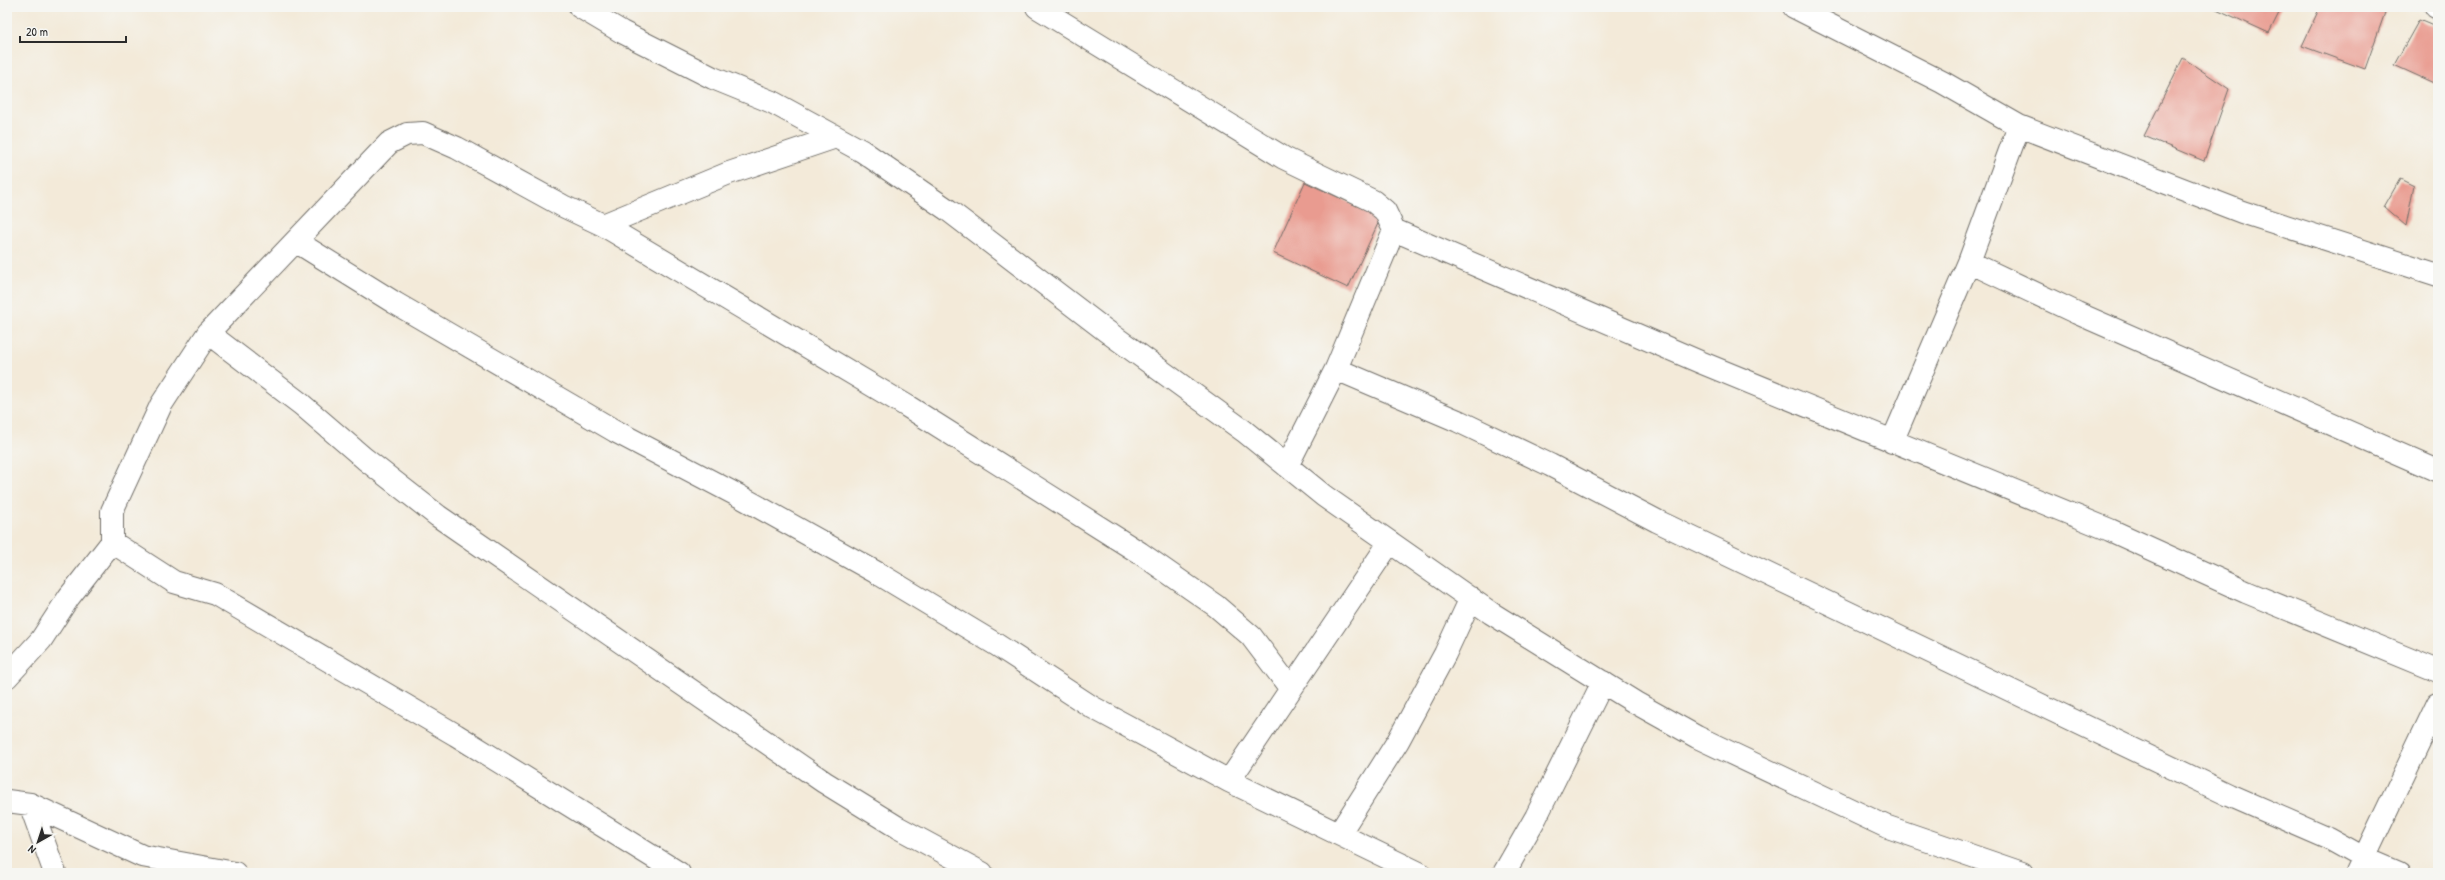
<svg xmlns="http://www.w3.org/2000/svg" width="2445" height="880" font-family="'Patrick Hand',sans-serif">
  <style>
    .building { fill: #e99b90 }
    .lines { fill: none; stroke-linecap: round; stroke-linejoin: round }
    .street-casing { stroke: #716e68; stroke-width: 24 }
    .street { stroke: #fff; stroke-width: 22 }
  </style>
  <rect width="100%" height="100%" fill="#f6f6f2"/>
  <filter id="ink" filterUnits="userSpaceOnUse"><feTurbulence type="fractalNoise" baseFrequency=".025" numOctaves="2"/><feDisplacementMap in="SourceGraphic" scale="8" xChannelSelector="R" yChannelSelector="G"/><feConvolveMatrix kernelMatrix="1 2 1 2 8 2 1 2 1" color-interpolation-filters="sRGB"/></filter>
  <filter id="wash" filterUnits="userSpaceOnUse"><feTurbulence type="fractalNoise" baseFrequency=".012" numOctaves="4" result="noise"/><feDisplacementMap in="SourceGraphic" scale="16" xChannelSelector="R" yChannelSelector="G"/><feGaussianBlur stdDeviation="0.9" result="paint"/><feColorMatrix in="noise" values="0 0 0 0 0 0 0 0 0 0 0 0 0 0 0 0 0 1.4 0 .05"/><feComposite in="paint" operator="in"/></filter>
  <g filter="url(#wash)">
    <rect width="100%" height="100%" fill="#f3ead9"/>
    <g id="blocks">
      <path class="building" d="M2212 7H2282L2269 33Z
        M2320 7H2387L2365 69 2302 46Z
        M2419 20 2438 28V85L2394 65Z
        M2183 58 2229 89 2204 161 2144 136Z
        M2400 179 2414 186 2406 226 2384 207Z
        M1305 182 1381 217 1348 288 1273 253Z"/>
    </g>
  </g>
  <g filter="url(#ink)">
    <use href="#blocks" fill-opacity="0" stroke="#716e68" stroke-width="1"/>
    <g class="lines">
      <g class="street-casing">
        <path id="street" d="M580 7 622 32 713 78 772 102 862 151 948 210 1105 330 1244 431 1324 496 1491 613 1636 703 1697 737 1885 826 2022 873
          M1037 7 1284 158 1373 201 1385 211 1394 230 1700 362 2110 530 2246 592 2438 671
          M1794 7 1942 82 2019 126 2242 212 2438 275
          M2436 7 2438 8
          M603 225 729 173 836 137
          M297 242 395 303 615 431 739 496 879 574 997 645 1092 707 1229 781 1419 873
          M1969 262 2077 313 2438 471
          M208 333 301 404 365 459 438 516 824 782 897 827 982 873
          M1336 369 1458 421 1550 465 1657 521 2229 795 2328 838 2364 858 2399 873
          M1892 442 1969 262 2019 126
          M1287 466 1336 369 1394 230
          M112 542 174 582 215 594 456 735 679 873
          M7 677 41 640 69 597 112 542V511L161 405 208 333 389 143 407 134 423 133 457 148 563 206 603 225 907 406 1140 553 1216 606 1251 636 1291 689
          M1229 781 1390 542
          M7 801 30 804 142 856 235 873
          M30 804 55 873
          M1339 834 1398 741 1445 654 1471 598
          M1504 873 1536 817 1603 682
          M2357 873 2438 703"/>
      </g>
      <use href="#street" class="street"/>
    </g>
  </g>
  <rect width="2445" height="880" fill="none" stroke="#f6f6f2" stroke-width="24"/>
  <g transform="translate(38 842) rotate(219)" stroke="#f6f6f2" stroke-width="3" paint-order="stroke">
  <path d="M0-3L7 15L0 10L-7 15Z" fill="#2b2b2b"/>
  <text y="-6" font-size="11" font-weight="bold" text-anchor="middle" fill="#2b2b2b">N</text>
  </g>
  <path d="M20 36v6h106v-6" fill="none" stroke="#2b2b2b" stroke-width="2"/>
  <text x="26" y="36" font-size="12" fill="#2b2b2b" stroke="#f6f6f2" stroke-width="3" paint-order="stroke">20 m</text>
</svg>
